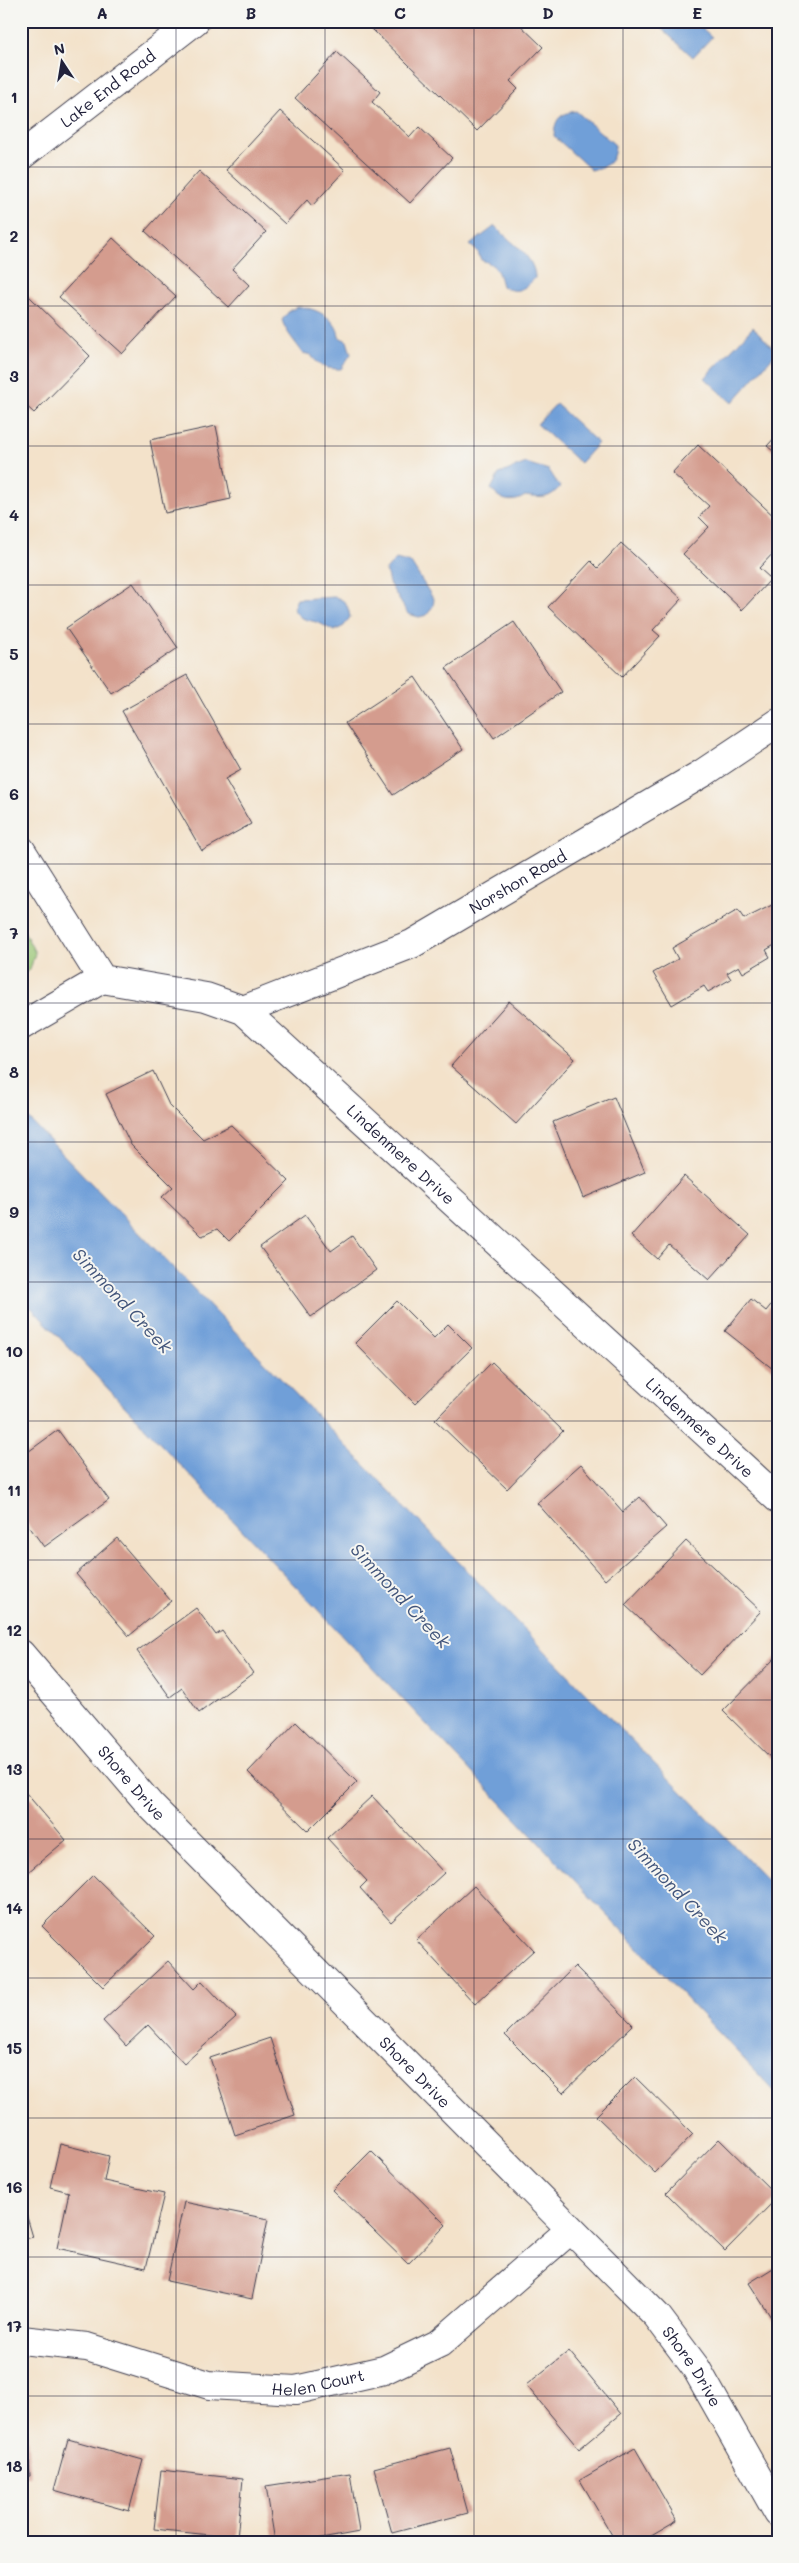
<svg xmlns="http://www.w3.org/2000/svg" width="799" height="2563" font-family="Mali,sans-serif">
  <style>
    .green { fill: #99c674; stroke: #5e7458 }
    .water { fill: #6f9fd8; stroke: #48608a }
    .building { fill: #d49c8e }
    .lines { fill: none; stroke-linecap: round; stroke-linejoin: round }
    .minor-casing { stroke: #413f50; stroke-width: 30 }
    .minor { stroke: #fff; stroke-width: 28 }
    .grid { fill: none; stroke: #22223b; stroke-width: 1; stroke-opacity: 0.55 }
    .labels { text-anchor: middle; stroke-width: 4; stroke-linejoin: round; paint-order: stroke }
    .street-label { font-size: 16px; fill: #22223b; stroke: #f6f6f2 }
    .water-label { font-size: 18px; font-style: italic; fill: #41547a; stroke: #f6f6f2 }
    .neatline { fill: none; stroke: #22223b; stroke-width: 2 }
    .grid-label { font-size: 16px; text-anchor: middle; font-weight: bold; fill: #22223b }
  </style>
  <rect width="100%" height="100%" fill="#f6f6f2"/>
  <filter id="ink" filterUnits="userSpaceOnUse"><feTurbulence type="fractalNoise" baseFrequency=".02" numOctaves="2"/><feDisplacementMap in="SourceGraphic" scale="10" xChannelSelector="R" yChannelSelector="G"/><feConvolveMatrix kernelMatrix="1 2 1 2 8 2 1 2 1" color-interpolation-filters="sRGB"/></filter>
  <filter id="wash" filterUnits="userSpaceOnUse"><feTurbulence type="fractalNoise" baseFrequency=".0096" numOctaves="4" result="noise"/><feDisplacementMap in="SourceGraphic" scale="20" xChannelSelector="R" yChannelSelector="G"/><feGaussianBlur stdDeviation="1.12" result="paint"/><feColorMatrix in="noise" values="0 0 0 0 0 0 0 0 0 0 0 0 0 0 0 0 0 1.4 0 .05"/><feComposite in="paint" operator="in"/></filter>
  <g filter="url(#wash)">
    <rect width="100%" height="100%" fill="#f3e2ca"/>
    <path class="green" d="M21 925 35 953 30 970 21 975Z"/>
    <path class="water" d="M653 21H694L712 37 693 57Z
      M576 111 615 145C614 163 608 166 591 170L554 136C555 119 559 114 576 111Z
      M495 226C509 242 535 255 535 278 525 289 516 295 502 286 498 271 497 265 481 260L478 252 470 245Z
      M298 307C315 307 338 319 339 337L347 341 351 354 341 369C327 369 319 367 311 355L303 353C296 343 285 331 282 320L290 310Z
      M753 327 777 352 732 403 705 378Z
      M556 404 598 443 580 463 537 424Z
      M526 463 549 470 560 487C548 500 541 498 525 496 512 505 499 500 491 489L499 474Z
      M396 559 411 563 434 600 433 606 427 615 419 617 408 614 389 583 386 570Z
      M334 597C346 599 348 606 350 617L344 626 334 631C328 628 321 623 316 622 304 619 299 619 293 608L297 599Z
      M21 1111 778 1891V2095L21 1297Z"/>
    <g id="blocks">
      <path class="building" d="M378 21H516L543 47 510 81 518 89 477 131 371 28Z
        M337 52 380 92 372 102 410 137 419 127 452 158 410 203 295 98Z
        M280 111 345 170 312 206 307 200 285 224 226 170Z
        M199 171 266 232 232 269 249 285 229 307 145 231Z
        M113 238 176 296 122 354 59 297Z
        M29 296 90 356 34 413 21 401V304Z
        M216 426 231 499 165 513 150 440Z
        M778 434V455L767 446Z
        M698 445 778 520V548L759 568 771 579 742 610 683 554 709 527 699 517 709 506 672 473Z
        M621 543 682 599 653 630 660 636 622 677 548 607 591 561 598 568Z
        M133 583 178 648 111 693 66 628Z
        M514 622 561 692 494 738 446 668Z
        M187 675 241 770 225 779 251 824 202 851 122 711Z
        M415 677 463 749 393 795 345 723Z
        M778 902V943L766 950 770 957 743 973 739 966 727 973 731 979 708 992 704 986 672 1005 653 973 678 959 672 948 738 910 744 919Z
        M509 1001 575 1059 516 1124 451 1066Z
        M153 1071 169 1105 203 1139 231 1125 289 1181 229 1241 217 1229 202 1236 162 1197 173 1187 131 1145 106 1094Z
        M614 1097 645 1172 583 1198 553 1122Z
        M684 1176 750 1235 709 1280 669 1245 657 1259 631 1236Z
        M305 1215 331 1251 352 1236 376 1270 311 1317 260 1247Z
        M778 1296V1373L725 1331 751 1299 766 1311Z
        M397 1301 434 1338 448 1324 472 1348 415 1404 355 1343Z
        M492 1362 563 1431 507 1489 435 1420Z
        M58 1430 109 1500 44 1547 21 1515V1457Z
        M581 1464 623 1512 640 1497 666 1527 605 1580 537 1503Z
        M117 1538 171 1601 129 1636 76 1574Z
        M686 1541 761 1611 700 1675 625 1605Z
        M196 1608 216 1635 222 1631 253 1673 199 1713 182 1688 170 1697 137 1651Z
        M778 1655V1765L723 1711Z
        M296 1722 357 1782 308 1831 248 1772Z
        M26 1793 66 1840 21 1878V1798Z
        M372 1796 444 1873 391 1922 360 1888 367 1881 327 1838Z
        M93 1875 155 1936 103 1987 42 1926Z
        M474 1886 534 1950 475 2004 416 1940Z
        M168 1961 194 1989 202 1981 236 2017 184 2064 148 2025 126 2046 103 2021Z
        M575 1966 633 2025 563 2093 505 2035Z
        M270 2038 295 2115 235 2135 210 2058Z
        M635 2077 693 2134 655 2173 596 2116Z
        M719 2139 778 2197 725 2251 666 2193Z
        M60 2144 109 2156 104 2181 164 2194 146 2268 57 2248 69 2192 50 2187Z
        M371 2151 446 2225 408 2264 332 2190Z
        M21 2197 33 2237 21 2240Z
        M184 2202 268 2219 252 2299 167 2281Z
        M778 2265V2328L749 2283Z
        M569 2351 621 2414 579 2449 526 2385Z
        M21 2418H26L30 2476 21 2477Z
        M68 2439 143 2460 129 2511 54 2490Z
        M450 2448 468 2513 392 2533 374 2468Z
        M635 2448 677 2521 641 2542H616L580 2480Z
        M161 2470 243 2479 237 2538 154 2529Z
        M350 2473 359 2532 305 2542H275L266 2486Z"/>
    </g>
  </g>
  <g filter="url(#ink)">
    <use href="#blocks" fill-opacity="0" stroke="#413f50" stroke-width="1"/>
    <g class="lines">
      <g class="minor-casing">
        <g id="minor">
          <path id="s1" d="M21 156 195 21"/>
          <path id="s2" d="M21 850 102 979 206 997 243 1010 778 1499"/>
          <path id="s3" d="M243 1010 412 944 703 773 778 723"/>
          <path d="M21 1026 102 979"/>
          <path id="s4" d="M21 1654 151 1806 657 2316 696 2368 778 2513"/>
          <path id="s5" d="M21 2340 87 2347 209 2385 296 2390 384 2370 440 2343 570 2230"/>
        </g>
      </g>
      <use href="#minor" class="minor"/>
    </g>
  </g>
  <path class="grid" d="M176 21V2542M325 21V2542M474 21V2542M623 21V2542M21 167H778M21 306H778M21 446H778M21 585H778M21 724H778M21 864H778M21 1003H778M21 1142H778M21 1282H778M21 1421H778M21 1560H778M21 1700H778M21 1839H778M21 1978H778M21 2118H778M21 2257H778M21 2396H778"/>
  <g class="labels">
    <g class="street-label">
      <text dy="6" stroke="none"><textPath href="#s1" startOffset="110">Lake End Road</textPath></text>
      <text dy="6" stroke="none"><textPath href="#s3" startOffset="304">Norshon Road</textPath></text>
      <text dy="6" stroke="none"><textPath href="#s2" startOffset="511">Lindenmere Drive</textPath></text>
      <text dy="6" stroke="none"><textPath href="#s2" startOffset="916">Lindenmere Drive</textPath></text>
      <text dy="6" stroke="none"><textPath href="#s4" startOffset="170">Shore Drive</textPath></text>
      <text dy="6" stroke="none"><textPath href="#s4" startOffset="575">Shore Drive</textPath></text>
      <text dy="6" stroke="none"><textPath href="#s4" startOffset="980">Shore Drive</textPath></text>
      <text dy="6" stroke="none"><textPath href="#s5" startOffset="304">Helen Court</textPath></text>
    </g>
    <g class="water-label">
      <text transform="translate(122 1301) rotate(47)" y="6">Simmond Creek</text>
      <text transform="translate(400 1596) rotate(47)" y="6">Simmond Creek</text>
      <text transform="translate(677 1891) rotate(47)" y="6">Simmond Creek</text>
    </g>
  </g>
  <rect width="799" height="2563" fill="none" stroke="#f6f6f2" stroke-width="55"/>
  <g transform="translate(62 62) rotate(348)" stroke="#f6f6f2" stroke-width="4" paint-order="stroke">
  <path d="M0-4L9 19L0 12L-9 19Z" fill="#22223b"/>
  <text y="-8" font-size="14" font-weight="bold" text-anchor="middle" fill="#22223b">N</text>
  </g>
  <rect x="28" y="28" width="744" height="2508" class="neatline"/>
  <g class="grid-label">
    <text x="102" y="19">A</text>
    <text x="251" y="19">B</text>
    <text x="400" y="19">C</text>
    <text x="548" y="19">D</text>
    <text x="697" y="19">E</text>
    <text x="14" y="103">1</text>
    <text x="14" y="242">2</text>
    <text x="14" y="382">3</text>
    <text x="14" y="521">4</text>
    <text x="14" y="660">5</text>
    <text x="14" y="800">6</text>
    <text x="14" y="939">7</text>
    <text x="14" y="1078">8</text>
    <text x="14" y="1218">9</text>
    <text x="14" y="1357">10</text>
    <text x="14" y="1496">11</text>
    <text x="14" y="1636">12</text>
    <text x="14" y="1775">13</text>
    <text x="14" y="1914">14</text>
    <text x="14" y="2054">15</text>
    <text x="14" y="2193">16</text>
    <text x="14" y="2332">17</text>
    <text x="14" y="2472">18</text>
  </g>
</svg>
